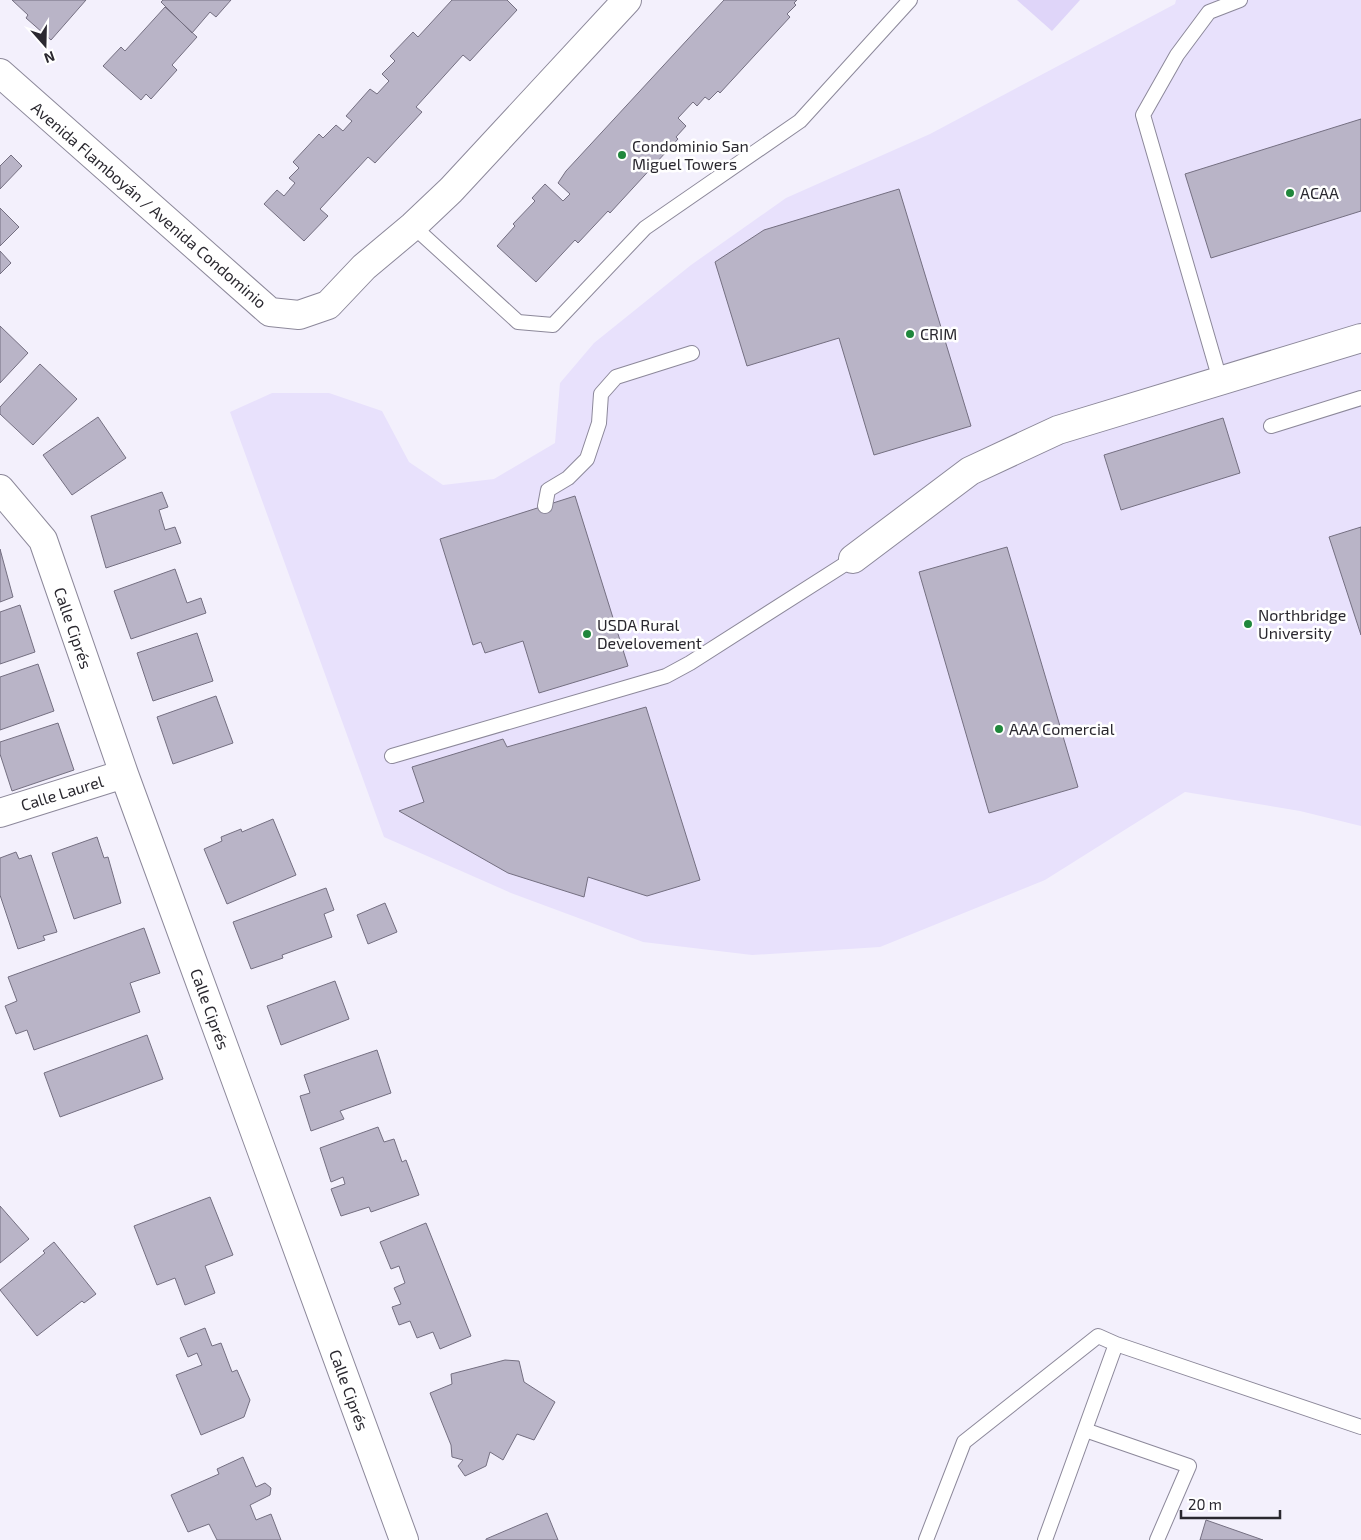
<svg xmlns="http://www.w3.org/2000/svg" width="1361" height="1540" font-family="'Exo 2',sans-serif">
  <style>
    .built { fill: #e8e1fc }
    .green { fill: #dfd5f9 }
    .building { fill: #b9b4c7; stroke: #746f81 }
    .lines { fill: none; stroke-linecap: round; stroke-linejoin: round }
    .lane-casing { stroke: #8c889a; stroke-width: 16 }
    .street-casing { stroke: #8c889a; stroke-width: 30 }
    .lane { stroke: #fff; stroke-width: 14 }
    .street { stroke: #fff; stroke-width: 28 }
    .poi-dot { fill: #20873c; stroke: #fff; stroke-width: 2 }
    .labels { text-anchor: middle; stroke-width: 5; stroke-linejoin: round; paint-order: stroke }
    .poi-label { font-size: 16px; fill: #2a282f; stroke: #fff; text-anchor: start }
    .street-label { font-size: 16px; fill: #2a282f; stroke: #fff }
  </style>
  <rect width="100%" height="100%" fill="#f3f0fc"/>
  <path class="built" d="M1176 0H1361V826L1300 811 1185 792 1045 880 880 947 752 955 643 942 511 893 384 837 230 412 272 393H329L382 411 409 462 443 485 494 479 555 443 560 383 594 343 691 265 786 198 930 134 1175 4Z"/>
  <path class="green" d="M1017 0H1080L1052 31Z"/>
  <path class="building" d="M12 0H86L51 40 26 18 28 15Z
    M163 0H231L216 17 210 12 192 33 161 2Z
    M452 0H507L517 10 470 61 463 55 416 107 422 112 375 163 368 157 320 209 328 216 304 241 264 204 277 190 284 196 295 183 289 178 299 168 293 162 319 134 323 138 336 125 343 131 352 121 346 116 370 89 377 94 389 81 382 74 395 61 390 56 413 32 418 37Z
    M724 0H797L794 3 796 5 787 14 790 17 720 93 718 91 709 100 705 97 697 106 693 102 678 118 686 126 676 137 678 139 610 213 608 211 578 243 575 240 536 282 497 246 515 226 513 224 535 201 532 198 545 184 563 201 570 194 558 183 566 171Z
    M165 7 197 37 172 65 177 70 151 99 146 94 141 100 103 66 121 47 125 51Z
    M1361 119V211L1211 258 1185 174Z
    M11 155 22 166 0 189V166Z
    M899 189 971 426 874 455 839 338 747 366 715 262 764 230Z
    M0 208 19 227 0 246Z
    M0 251 11 263 0 274Z
    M0 326 28 353 0 383Z
    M40 364 77 399 33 445 0 414V407Z
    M98 417 126 458 72 495 43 455Z
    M1223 418 1240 473 1121 510 1104 455Z
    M162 492 168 507 159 510 165 530 175 527 181 543 106 568 91 516Z
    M575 496 628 666 539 693 523 641 485 653 481 642 473 645 440 539Z
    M1361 527V635L1329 537Z
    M1007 547 1078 787 989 813 919 572Z
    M0 549 13 597 0 602Z
    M175 569 187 603 201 598 206 613 131 639 114 591Z
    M20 605 35 652 0 664V612Z
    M197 633 213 681 153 701 137 653Z
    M38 664 54 711 0 730V677Z
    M216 696 233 743 173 764 157 717Z
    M646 707 700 880 647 896 588 877 584 897 508 873 399 811 424 802 412 767 503 739 507 747Z
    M58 723 74 770 12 791 0 754V742Z
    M273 819 296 875 227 904 204 849 222 841 221 837 241 829 242 832Z
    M97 837 104 858 108 857 121 903 74 919 52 853Z
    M16 852 19 859 31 855 57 932 43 936 45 940 18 949 0 895V858Z
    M326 888 334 910 324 914 332 937 282 955 283 958 251 969 233 922Z
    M385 903 397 932 368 944 357 915Z
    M144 928 160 973 130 983 140 1012 34 1050 27 1030 16 1034 5 1006 17 1001 8 977Z
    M335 981 349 1019 281 1045 267 1006Z
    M147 1035 163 1079 60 1117 44 1073Z
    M377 1050 391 1093 340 1111 344 1119 311 1131 300 1096 310 1093 304 1075Z
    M378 1127 384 1142 394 1139 402 1162 406 1160 419 1195 371 1212 369 1207 341 1216 331 1189 345 1184 343 1177 331 1182 320 1148Z
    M210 1197 233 1255 205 1266 215 1293 185 1305 175 1278 157 1285 134 1226Z
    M0 1206 29 1239 0 1263Z
    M426 1223 471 1336 440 1349 433 1332 417 1338 410 1321 399 1325 392 1307 401 1304 394 1288 405 1283 399 1266 391 1269 380 1242Z
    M54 1242 96 1294 84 1303 82 1301 37 1336 0 1290 45 1253 43 1251Z
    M205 1328 212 1346 221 1343 232 1372 237 1370 250 1400 244 1417 201 1435 176 1375 202 1365 197 1353 188 1357 180 1338Z
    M505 1360 519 1361 524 1382 555 1402 534 1440 517 1434 503 1460 490 1452 486 1466 465 1476 458 1466 463 1460 452 1457 451 1445 430 1393 452 1384 451 1374Z
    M243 1457 256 1487 265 1483 271 1488 270 1495 250 1505 256 1520 271 1514 281 1540H217L209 1524 188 1532 171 1495 219 1474 217 1469Z
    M547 1513 558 1540H486V1539Z
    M1206 1520 1263 1540H1200Z"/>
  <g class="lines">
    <g class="lane-casing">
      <path id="lane" d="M413 226 518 322 553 325 645 228 800 121 910 0
        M1220 380 1143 115 1177 55 1209 12 1240 0
        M1271 426 1361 398
        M545 506 548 490 568 478 587 459 599 423 601 394 616 377 692 353
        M392 756 666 676 690 663 853 559
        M1116 1344 1361 1427
        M1085 1430 1189 1466 1157 1540
        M926 1540 964 1442 1098 1336 1116 1344 1045 1540"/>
    </g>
    <g class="street-casing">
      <path id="street" d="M0 73 270 312 299 315 328 305 364 267 413 226 451 190 627 0
        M0 489 43 540 124 774 404 1540
        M853 559 970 471 1058 430 1361 338
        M0 813 124 774"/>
    </g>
    <use href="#lane" class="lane"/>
    <use href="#street" class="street"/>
  </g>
  <g class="poi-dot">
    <circle cx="622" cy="155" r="5"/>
    <circle cx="1290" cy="193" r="5"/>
    <circle cx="910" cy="334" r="5"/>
    <circle cx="1248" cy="624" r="5"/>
    <circle cx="587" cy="634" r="5"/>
    <circle cx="999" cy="729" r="5"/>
  </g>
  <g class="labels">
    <g class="poi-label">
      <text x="632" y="152">Condominio San<tspan x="632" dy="18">Miguel Towers</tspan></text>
      <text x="1300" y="199">ACAA</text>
      <text x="920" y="340">CRIM</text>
      <text x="1258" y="621">Northbridge<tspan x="1258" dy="18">University</tspan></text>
      <text x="597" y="631">USDA Rural<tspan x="597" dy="18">Develovement</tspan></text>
      <text x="1009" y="735">AAA Comercial</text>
    </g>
    <g class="street-label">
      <text transform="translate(149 205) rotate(41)" y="6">Avenida Flamboyán / Avenida Condominio</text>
      <text transform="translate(73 628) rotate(71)" y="6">Calle Ciprés</text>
      <text transform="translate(62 793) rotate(-17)" y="6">Calle Laurel</text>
      <text transform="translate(210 1009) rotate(70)" y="6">Calle Ciprés</text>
      <text transform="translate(349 1390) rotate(70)" y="6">Calle Ciprés</text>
    </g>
  </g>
  <g transform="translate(45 45) rotate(160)" stroke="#ffffff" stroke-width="4" paint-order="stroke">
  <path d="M0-4L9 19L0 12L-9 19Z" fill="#2a282f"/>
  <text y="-8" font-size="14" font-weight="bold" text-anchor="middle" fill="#2a282f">N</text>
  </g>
  <path d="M1181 1510v8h99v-8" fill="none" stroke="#2a282f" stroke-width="2.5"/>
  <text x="1188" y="1510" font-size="15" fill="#2a282f" stroke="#ffffff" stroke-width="4" paint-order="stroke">20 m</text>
</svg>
